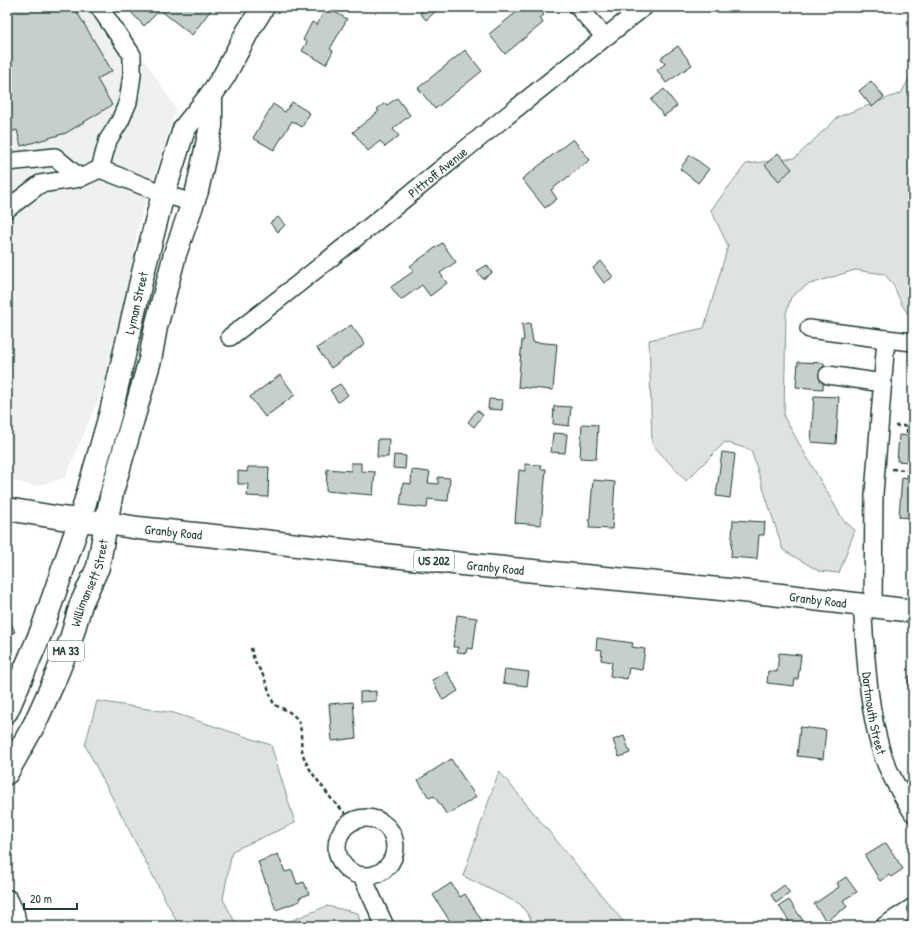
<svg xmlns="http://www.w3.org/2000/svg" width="920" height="933" font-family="'Patrick Hand',sans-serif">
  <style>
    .built { fill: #eef1f0 }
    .green { fill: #dee3e2; stroke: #7e908b }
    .building { fill: #c7cfcc; stroke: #1f3d34 }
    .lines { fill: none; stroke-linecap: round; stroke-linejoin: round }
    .minor-casing { stroke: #1f3d34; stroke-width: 20 }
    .major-casing { stroke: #1f3d34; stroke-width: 25 }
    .path { stroke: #1f3d34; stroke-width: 2.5; stroke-dasharray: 4 3; stroke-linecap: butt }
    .minor { stroke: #fff; stroke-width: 17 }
    .major { stroke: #fff; stroke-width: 22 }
    .labels { text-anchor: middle; stroke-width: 3; stroke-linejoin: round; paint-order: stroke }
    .shield { fill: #fff; stroke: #627771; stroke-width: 1 }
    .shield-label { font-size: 12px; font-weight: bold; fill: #1f3d34 }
    .street-label { font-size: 13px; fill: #1f3d34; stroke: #fff }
  </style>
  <rect width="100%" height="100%" fill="#fff"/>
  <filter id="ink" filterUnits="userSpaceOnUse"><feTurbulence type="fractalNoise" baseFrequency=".025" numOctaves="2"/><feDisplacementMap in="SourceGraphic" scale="8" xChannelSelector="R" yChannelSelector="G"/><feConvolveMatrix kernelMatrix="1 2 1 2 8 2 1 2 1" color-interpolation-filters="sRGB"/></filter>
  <g filter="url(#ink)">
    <path class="built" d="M7 7H111L176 109 138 226 126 309 100 395 65 478 35 486 7 480Z"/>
    <path class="green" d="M913 72V315L908 314 902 305 893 284 884 274 855 270 807 285 791 297 786 314 784 417 843 520 855 530 839 573 819 571 783 550 751 450 725 442 686 481 652 444 649 340 704 328 728 246 711 210 746 164 795 158 838 117 901 93Z
      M97 701 174 713 271 745 295 823 232 851 223 899 237 926H179L85 745Z
      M499 771 627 926H525L531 919 520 904 463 876Z
      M327 906 358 913 361 926H278Z"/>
    <path class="building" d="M7 7H74L112 71 97 79 112 105 66 133 21 146 17 130 7 133Z
      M135 7H213L192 35 160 10 144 26 130 11Z
      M326 7 347 19 330 49 333 51 326 64 302 51 307 42 303 40 312 22 317 25Z
      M427 7H433L436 11 426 20 420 13Z
      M523 7H538L544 15 540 18 543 23 505 54 489 34Z
      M678 46 692 65 666 83 657 70 665 64 661 58Z
      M465 50 482 71 435 109 418 88Z
      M871 81 884 97 872 107 859 91Z
      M664 89 677 106 664 116 651 100Z
      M397 98 410 115 393 129 399 136 385 147 380 141 368 151 353 132 379 111 377 109 385 103 387 105Z
      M292 102 310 113 302 127 292 121 274 150 253 138 273 104 285 112Z
      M573 139 590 160 551 190 557 199 545 208 522 179Z
      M778 153 792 169 779 181 765 165Z
      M690 155 709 169 698 183 680 169Z
      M278 217 285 225 278 232 270 223Z
      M442 243 456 262 440 273 447 283 430 296 422 285 401 300 391 287 414 271 410 266Z
      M601 261 613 277 604 283 593 268Z
      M487 265 492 273 483 279 477 271Z
      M530 323 533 342 557 344 553 390 518 387 522 340H524L522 324Z
      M351 325 365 344 331 368 317 348Z
      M798 362 824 363 823 389 796 387Z
      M280 375 295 395 265 417 250 397Z
      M340 384 348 395 338 402 330 390Z
      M814 396 839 397 836 444 811 442Z
      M489 399 503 400 502 410 488 409Z
      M554 406 571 407 569 426 553 424Z
      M477 410 483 415 474 427 468 422Z
      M582 424 598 425 596 459 580 458Z
      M553 433 567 434 565 453 551 452Z
      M899 435 913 436V518L899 517 902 477 907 478 909 462 897 461Z
      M378 439H389L388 457H377Z
      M722 452 735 454 730 498 716 496Z
      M394 455 406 456 405 469 393 468Z
      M351 463H361V471L375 472 373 495 326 491 327 469 351 471Z
      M525 464 541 465V469H546L541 525 515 523 519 470 525 471Z
      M248 467H269L268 497 247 496 248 484H238V471L247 472Z
      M412 470 430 472 428 483 438 484V477L450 478 448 501 428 499 427 508 400 505 403 483 411 484Z
      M593 480 615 482 612 529 589 528Z
      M733 520 765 522 764 535H759L757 559 731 557Z
      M7 614 15 632 7 635Z
      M457 615 477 618 473 649 467 648 466 653 457 652 458 647H453Z
      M597 638 633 643 632 647 645 649 642 670 629 668 627 679 610 676 612 662 601 660 602 650 596 649Z
      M779 653 801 655 798 679H795L794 686 767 683 768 671 777 672Z
      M913 665V687H908L909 676H912Z
      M505 669 529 672 527 686 503 683Z
      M447 672 458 691 443 700 432 680Z
      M376 691V701L360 702V692Z
      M910 699H913V717H910Z
      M353 702 356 738 332 741 329 704Z
      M800 727 826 730 823 759 797 756Z
      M624 736 630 753 619 757 613 740Z
      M451 759 476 797 447 815 434 796 429 798 418 780Z
      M886 843 903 869 891 877 889 875 880 881 865 856Z
      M278 854 285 872 292 870 297 884 304 882 309 894 299 898 300 901 276 910 258 862Z
      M846 877 857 892 843 900 847 907 826 921 814 904 839 887 837 883Z
      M451 883 460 897 465 894 482 921 485 919 490 926H453L433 895Z
      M784 885 790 893 776 903 771 895Z
      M789 900 806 925 804 926H782L789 921 779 906Z"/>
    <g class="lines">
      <g class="minor-casing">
        <g id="minor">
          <path d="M99 7 132 55V75L128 102 120 121 108 140 100 169 164 194 193 203"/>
          <path d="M578 7 605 37"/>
          <path d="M7 162 55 157 80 178"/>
          <path d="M7 209 40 184 80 178 100 169"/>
          <path d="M809 329 886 339"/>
          <path id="s1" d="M230 337C370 230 504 115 644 7"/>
          <path d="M828 375 883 383"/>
          <path id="s2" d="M862 605C866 654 867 703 881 750 888 773 900 793 913 813"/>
          <path d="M873 606 874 494 886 339 913 342"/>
          <circle cx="366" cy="847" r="29"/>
          <path d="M362 876 385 926"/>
          <path d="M884 926 913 907"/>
        </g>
      </g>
      <g class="major-casing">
        <g id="major">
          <path id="s3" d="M7 509 61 518 107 523 138 528 263 541 462 564 772 594 913 611"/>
          <path id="s4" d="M7 711 41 632 80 520 111 412 142 277 161 202 184 129 211 95 224 76 248 31 263 7"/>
          <path id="s5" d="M7 773 35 723 54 681 71 639 81 604 98 567 112 492 150 360 156 327 175 254 197 191 211 126V95"/>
          <path d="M7 901 13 914 15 926"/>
        </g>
      </g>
      <path class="path" d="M895 426H906L907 429V435
        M892 469 908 470
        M251 648 254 660 264 677 274 705C317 720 291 737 308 766 315 778 325 790 333 801 340 808 346 812 350 822"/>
      <use href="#minor" class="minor"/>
      <use href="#major" class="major"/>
    </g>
  </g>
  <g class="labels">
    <g class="shield">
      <rect x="414" y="551" width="40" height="20" rx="3"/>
      <rect x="48" y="641" width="36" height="20" rx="3"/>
    </g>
    <g class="shield-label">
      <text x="434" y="565">US 202</text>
      <text x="66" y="655">MA 33</text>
    </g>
    <g class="street-label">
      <text dy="5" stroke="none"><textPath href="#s1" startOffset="265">Pittroff Avenue</textPath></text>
      <text dy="5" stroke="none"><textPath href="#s4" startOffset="429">Lyman Street</textPath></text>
      <text dy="5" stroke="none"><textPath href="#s3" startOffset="168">Granby Road</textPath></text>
      <text dy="5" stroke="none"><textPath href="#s3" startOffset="492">Granby Road</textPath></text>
      <text dy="5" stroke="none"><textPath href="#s5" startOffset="208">Willimansett Street</textPath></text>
      <text dy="5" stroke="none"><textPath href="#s3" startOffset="816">Granby Road</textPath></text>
      <text dy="5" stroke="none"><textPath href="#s2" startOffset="109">Dartmouth Street</textPath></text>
    </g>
  </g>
  <rect width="920" height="933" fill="none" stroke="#fff" stroke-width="24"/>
  <rect x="12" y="12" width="896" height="909" fill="none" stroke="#1f3d34" stroke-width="1.5" filter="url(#ink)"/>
  <path d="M24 903v6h53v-6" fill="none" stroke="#1f3d34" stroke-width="2"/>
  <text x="30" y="903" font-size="12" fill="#1f3d34" stroke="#ffffff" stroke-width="3" paint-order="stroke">20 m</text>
</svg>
